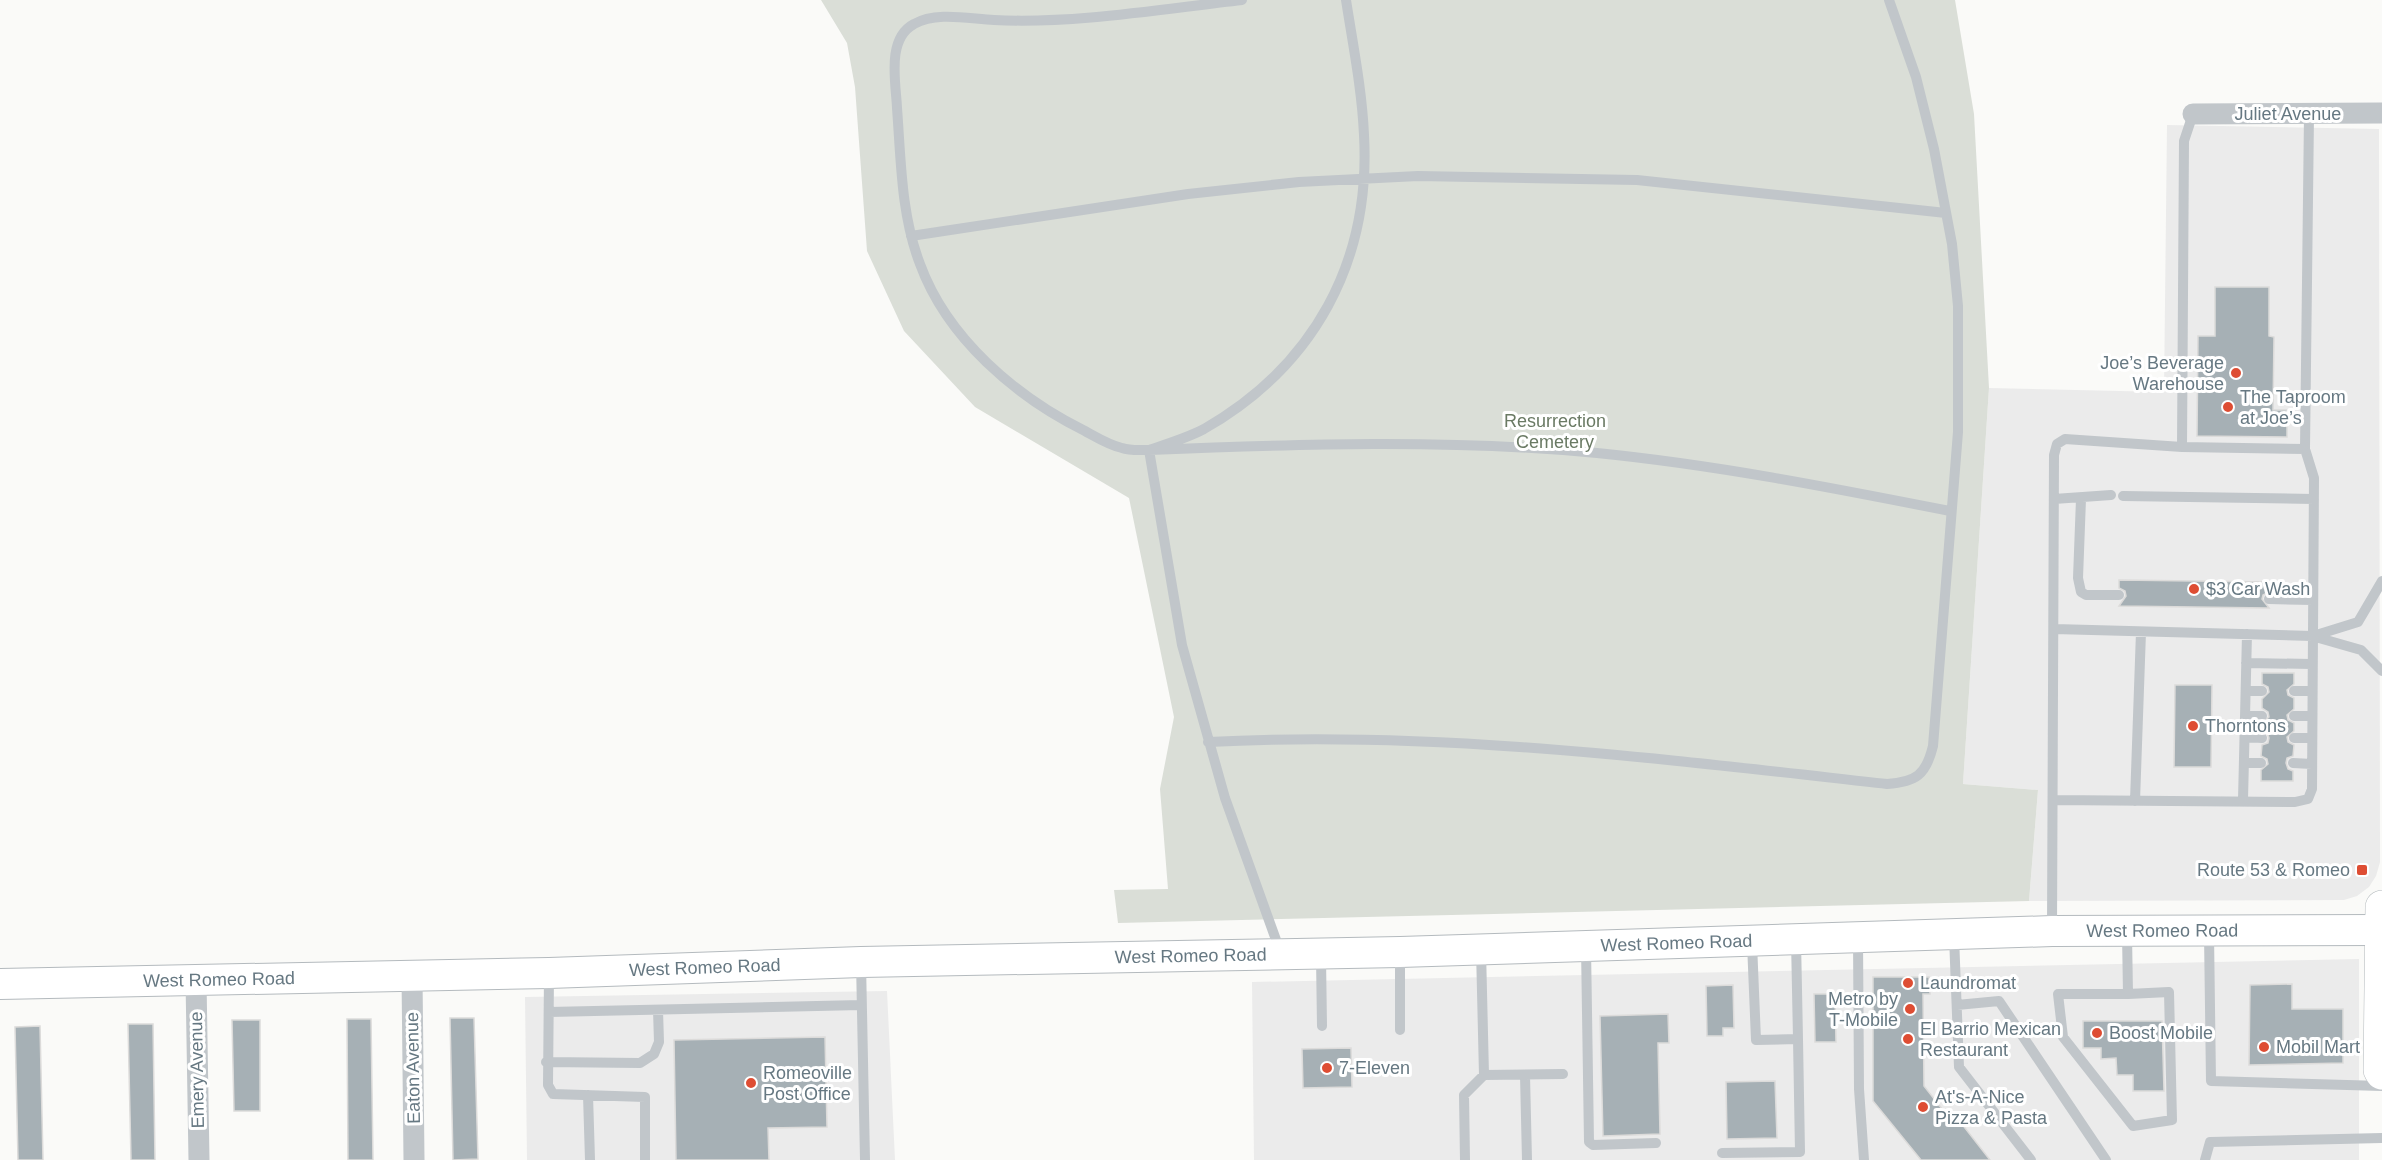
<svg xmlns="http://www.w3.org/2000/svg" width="2382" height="1160" font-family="Arial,sans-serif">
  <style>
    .built { fill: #ebebeb }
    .green { fill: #daded7 }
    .building { fill: #a6b0b5; stroke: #dcdbda; stroke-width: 1.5 }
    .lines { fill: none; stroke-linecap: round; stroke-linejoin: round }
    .secondary-casing { stroke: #b4babe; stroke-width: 32 }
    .primary-casing { stroke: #b3b9bc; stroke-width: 34 }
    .service { stroke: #c1c6ca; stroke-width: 10 }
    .minor { stroke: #c1c6ca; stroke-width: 21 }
    .secondary { stroke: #fff; stroke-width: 30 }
    .primary { stroke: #fff; stroke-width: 33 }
    .poi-dot { fill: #de4d33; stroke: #fff; stroke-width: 2 }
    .labels { text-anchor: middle; stroke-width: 6; stroke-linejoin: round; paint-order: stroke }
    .street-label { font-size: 18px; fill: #667882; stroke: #fff }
    .poi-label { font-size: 18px; fill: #667882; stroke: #fff; text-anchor: start }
    .park-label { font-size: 18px; fill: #6a7a64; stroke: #fff }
  </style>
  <rect width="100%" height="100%" fill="#fafaf8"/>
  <path class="built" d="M2167 125 2379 129 2380 862 2376 876 2369 887 2357 896 2344 900 2029 901 2038 790 1963 784 1989 388 2164 392Z
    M2359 959V1160H1254L1252 982Z
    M887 991 895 1160H527L525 997Z"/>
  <path class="green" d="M821 0H1955L1974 114 1989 388 1963 784 2038 790 2029 901 1118 923 1114 890 1168 889 1160 789 1174 717 1129 498 975 407 904 331 867 251 855 87 847 43Z"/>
  <path class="building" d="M2215 287H2269V336L2274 337 2273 410H2287V437L2197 436 2198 336H2215Z
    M2119 580 2269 582V592L2263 595 2262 599 2269 608 2119 606 2126 596 2125 591 2119 588Z
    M2262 673H2294V684L2287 690 2288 695 2294 698V709L2287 715 2288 720 2294 723V731L2287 737 2288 742 2294 745 2293 756 2287 758 2286 763 2288 769 2293 771V781H2261V770L2268 764 2267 759 2261 756 2262 745 2268 743 2269 738 2267 732 2262 730V723L2269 717 2268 712 2262 708V699L2269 692 2268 687 2262 684Z
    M2175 685H2212L2211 767H2174Z
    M1873 977H1929L1930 994H1923L1924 1086 1953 1123 1958 1119 1990 1160H1921L1873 1101Z
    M2292 984V1009H2343V1063L2249 1065 2250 985Z
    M1733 985 1734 1028H1723V1036H1707L1706 986Z
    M1814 994H1835L1836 1042H1815Z
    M1668 1014 1669 1043H1658L1660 1134 1603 1136 1600 1016Z
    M450 1018H474L478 1159 453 1160Z
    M347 1019H371L373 1160H348Z
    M232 1020H260V1111H234Z
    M2083 1021H2162L2164 1091H2133V1075H2117L2116 1058 2101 1059V1048H2083Z
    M128 1024H153L155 1160H131Z
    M40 1026 43 1160H18L15 1027Z
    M825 1037 827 1127 768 1128 769 1160H676L674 1040Z
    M1351 1048 1352 1087 1303 1088 1302 1049Z
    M1775 1081 1777 1138 1727 1139 1726 1082Z"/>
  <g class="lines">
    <g class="secondary-casing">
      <g id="secondary">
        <path id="s1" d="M0 984 549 973 861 962 1400 952 2052 931 2382 930"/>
      </g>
    </g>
    <g class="primary-casing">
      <path id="primary" d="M2382 907 2380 1070 2382 1073"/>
    </g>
    <path class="service" d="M1242 0C1162 9 1075 24 994 20 970 19 936 11 914 24 886 39 896 83 897 108 901 160 901 215 920 264 947 338 1016 397 1085 431 1096 437 1109 445 1122 448 1130 451 1140 450 1149 450 1298 444 1448 439 1597 453 1717 465 1833 488 1950 511
      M911 236 1188 194 1299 182 1418 176 1637 180 1946 213
      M2182 447 2184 141 2193 114
      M2123 496 2314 499
      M2054 499 2111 495
      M2081 499 2078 578 2081 592 2086 595H2119
      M2269 599 2313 600
      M2054 629 2312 636 2361 650 2382 671
      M2313 636 2358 622 2382 581
      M2246 663 2312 664
      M2246 691H2262
      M2294 691H2312
      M2246 716H2262
      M2294 716H2312
      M2245 737 2262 738
      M2294 738H2312
      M1208 742C1435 730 1662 759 1887 784 1916 782 1926 775 1933 746L1958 432V306L1952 244 1934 149 1916 77 1889 0
      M2244 763H2261
      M2293 763 2312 764
      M2054 800 2295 802 2308 799 2312 789 2314 478 2305 449 2309 115
      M2243 800 2247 634
      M2135 801 2141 632
      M2052 928 2054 455 2057 444 2065 439 2182 447 2305 449
      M2127 934 2128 994H2058L2063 1037 2133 1126 2172 1120 2169 992 2128 994
      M2209 934 2211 1081 2382 1086
      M1954 936 1959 1067 2031 1160
      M1858 938 1859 1089 1864 1160
      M1752 943 1756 1040 1798 1039 1796 940
      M1586 947 1589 1142 1593 1145 1656 1143
      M1280 951 1225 798 1182 645 1149 450C1167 444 1187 438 1204 429 1314 366 1371 262 1364 135 1362 90 1353 45 1346 0
      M1321 957 1322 1026
      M861 962 865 1160
      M549 975 548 1085 553 1094 645 1097V1160
      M1957 1005 1999 1001 2106 1160
      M549 1012 861 1005
      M1400 1030V953
      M546 1062 640 1063 654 1054 659 1042 658 1010
      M1484 1075 1563 1074
      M1525 1075 1527 1160
      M588 1095 590 1160
      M1722 1153 1800 1152 1798 1039
      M1465 1160 1464 1095 1484 1075 1481 950
      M2205 1160 2210 1142 2382 1138"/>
    <path class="minor" d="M2193 114 2382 113
      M412 976 414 1160
      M196 980 199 1160"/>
    <use href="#secondary" class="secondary"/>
    <use href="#primary" class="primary"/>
  </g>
  <g class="poi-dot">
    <circle cx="2236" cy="373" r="6"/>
    <circle cx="2228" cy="407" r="6"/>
    <circle cx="2194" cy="589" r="6"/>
    <circle cx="2193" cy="726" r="6"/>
    <rect x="2356" y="864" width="12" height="12" rx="3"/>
    <circle cx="1908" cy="983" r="6"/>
    <circle cx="1910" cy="1009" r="6"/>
    <circle cx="2097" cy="1033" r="6"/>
    <circle cx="1908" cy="1039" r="6"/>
    <circle cx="2264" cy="1047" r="6"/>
    <circle cx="1327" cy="1068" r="6"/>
    <circle cx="751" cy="1083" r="6"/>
    <circle cx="1923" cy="1107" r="6"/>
  </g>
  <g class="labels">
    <g class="street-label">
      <text x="2288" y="120">Juliet Avenue</text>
      <text dy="6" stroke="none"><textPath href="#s1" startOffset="2163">West Romeo Road</textPath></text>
      <text dy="6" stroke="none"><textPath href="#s1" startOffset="1677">West Romeo Road</textPath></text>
      <text dy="6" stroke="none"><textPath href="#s1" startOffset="1191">West Romeo Road</textPath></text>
      <text dy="6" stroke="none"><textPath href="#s1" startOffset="705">West Romeo Road</textPath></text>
      <text dy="6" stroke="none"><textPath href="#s1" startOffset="219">West Romeo Road</textPath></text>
      <text transform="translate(413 1068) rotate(-91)" y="6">Eaton Avenue</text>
      <text transform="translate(197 1070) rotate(-91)" y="6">Emery Avenue</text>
    </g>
    <g class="poi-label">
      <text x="2224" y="369" text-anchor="end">Joe’s Beverage<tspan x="2224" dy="21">Warehouse</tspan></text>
      <text x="2240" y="403">The Taproom<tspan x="2240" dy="21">at Joe’s</tspan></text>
      <text x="2206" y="595">$3 Car Wash</text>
      <text x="2205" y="732">Thorntons</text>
      <text x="2350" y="876" text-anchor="end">Route 53 &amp; Romeo</text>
      <text x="1920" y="989">Laundromat</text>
      <text x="1898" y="1005" text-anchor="end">Metro by<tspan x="1898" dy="21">T-Mobile</tspan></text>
      <text x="1920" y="1035">El Barrio Mexican<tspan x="1920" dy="21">Restaurant</tspan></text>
      <text x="2109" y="1039">Boost Mobile</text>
      <text x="2276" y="1053">Mobil Mart</text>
      <text x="1339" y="1074">7-Eleven</text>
      <text x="763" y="1079">Romeoville<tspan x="763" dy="21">Post Office</tspan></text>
      <text x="1935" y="1103">At's-A-Nice<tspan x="1935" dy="21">Pizza &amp; Pasta</tspan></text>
    </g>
    <g class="park-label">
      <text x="1555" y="427">Resurrection<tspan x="1555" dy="21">Cemetery</tspan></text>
    </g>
  </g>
</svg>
